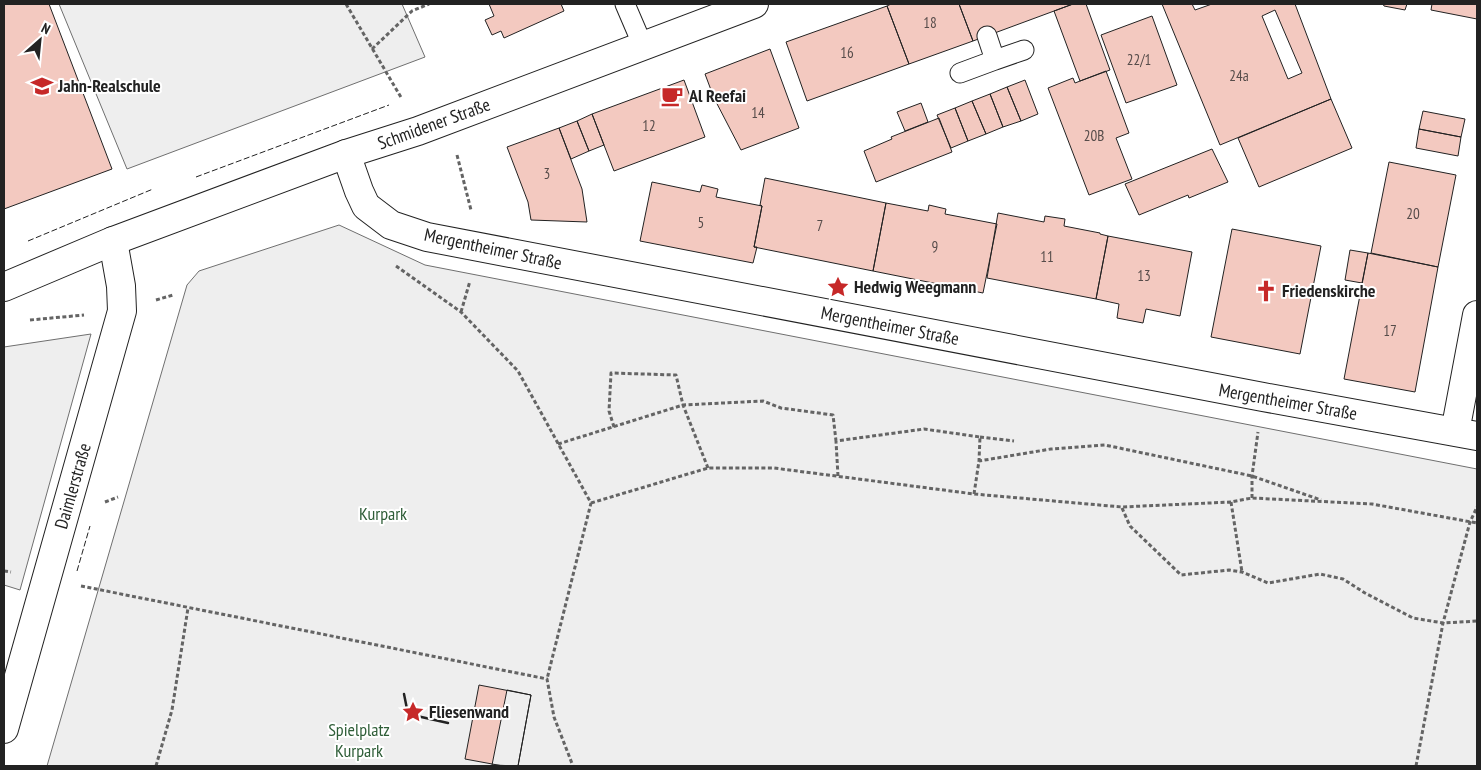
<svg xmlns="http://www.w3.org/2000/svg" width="1481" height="770" font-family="'PT Sans Narrow',sans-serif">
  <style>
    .green { fill: #eee; stroke: #6f6f6f }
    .building { fill: #f3c9c0; stroke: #222; fill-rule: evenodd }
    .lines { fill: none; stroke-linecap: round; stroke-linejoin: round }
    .lane-casing { stroke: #222; stroke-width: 21 }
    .street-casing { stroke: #222; stroke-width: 30 }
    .secondary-casing { stroke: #222; stroke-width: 30 }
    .path { stroke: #646464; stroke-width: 3; stroke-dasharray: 4 2.5; stroke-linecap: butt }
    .lane { stroke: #fff; stroke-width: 19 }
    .street { stroke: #fff; stroke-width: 28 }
    .secondary { stroke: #fff; stroke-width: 28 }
    .fence { stroke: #222; stroke-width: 1; stroke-dasharray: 6 2.5; stroke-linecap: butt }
    .wall { stroke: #222; stroke-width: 2.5 }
    .labels { text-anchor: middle; stroke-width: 4; stroke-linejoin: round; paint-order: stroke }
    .number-label { font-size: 15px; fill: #564c4a }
    .poi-label { font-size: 18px; font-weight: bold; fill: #222; stroke: #fff; text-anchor: start }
    .street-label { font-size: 18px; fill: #222; stroke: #fff }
    .park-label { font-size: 18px; fill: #2f5e38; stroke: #fff }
  </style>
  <rect width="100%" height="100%" fill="#fff"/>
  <path class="green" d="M59 4H402L425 57 127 169Z
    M339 225 425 265 1477 469V766H47L187 285 199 271Z
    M91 334 20 590 4 585V347Z"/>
  <path class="building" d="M4 4H49L112 169 4 209Z
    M489 4H561L564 11 504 38 501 31 492 35 485 20 494 16Z
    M891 4H959L973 41 909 64 887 6Z
    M959 4H1073L973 41Z
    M1073 4H1086L1110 70 1080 81 1054 11Z
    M1162 4H1192L1195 10 1212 4H1295L1331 99 1220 145ZM1275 10 1302 73 1288 79 1262 16Z
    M1383 4H1407L1405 10 1384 6Z
    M1432 4H1477V19L1431 10Z
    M887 6 909 64 807 101 786 42Z
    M1152 16 1177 85 1126 103 1101 35Z
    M770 49 799 128 741 150 714 98 705 74Z
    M1106 71 1129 133 1116 138 1132 179 1089 195 1048 88 1073 78 1075 83Z
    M684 80 705 137 614 171 592 114Z
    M1025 80 1038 114 1021 121 1007 87Z
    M1007 87 1021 121 1003 127 990 94Z
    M990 94 1003 127 986 134 972 101Z
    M1331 99 1352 148 1259 187 1238 138Z
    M972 101 986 134 968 141 955 108Z
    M921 103 928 122 905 131 897 112Z
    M955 108 968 141 951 148 937 115Z
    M1423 111 1465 119 1461 137 1419 129Z
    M592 114 604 145 589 151 577 121Z
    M939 118 952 152 876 182 864 151 892 139 891 137Z
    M577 121 589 151 571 159 559 128Z
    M559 128 582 189 587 222 531 220 528 202 507 147Z
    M1419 129 1461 137 1458 156 1416 148Z
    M1212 149 1228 182 1189 198 1188 195 1139 215 1125 184Z
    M1389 162 1456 175 1438 267 1371 253Z
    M765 178 886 203 873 271 754 247 762 206 760 205Z
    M652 182 700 192 702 185 718 189 716 197 762 206 754 247H757L753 263 640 241Z
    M886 203 928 211 929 205 946 209 945 214 997 224 983 293 873 271Z
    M998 213 1044 222 1045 216 1065 219 1064 226 1100 233V234L1108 236 1096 299 987 278Z
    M1232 229 1321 246 1300 354 1211 337Z
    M1108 236 1192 252 1180 316 1146 309 1143 323 1117 318 1119 304 1096 299Z
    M1350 250 1368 253 1362 283 1345 280Z
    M1368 253 1438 267 1415 392 1344 379Z
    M479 685 531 695 518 766H503L465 759Z
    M507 690 531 695 518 766 492 765Z"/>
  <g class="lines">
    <g class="lane-casing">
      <path id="lane" d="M625 4 643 46
        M995 60 1024 50
        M960 73 995 60 987 36"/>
    </g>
    <g class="street-casing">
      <path id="street" d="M346 154 359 191 366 206 391 225 427 237 1263 397 1477 436
        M1455 432 1477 315
        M4 729 122 311 121 286 113 241"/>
    </g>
    <g class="secondary-casing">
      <path id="secondary" d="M4 287 113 241 346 154 418 131 754 4"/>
    </g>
    <path class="path" d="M346 4 402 99
      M372 49 412 11 429 4
      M457 155 471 210
      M396 266 461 312 518 371 591 503 547 679
      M156 300 173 295
      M461 312 470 281
      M30 320 84 315
      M614 427 609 411 611 373 676 375 683 405 708 468
      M980 437 1014 441
      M558 444 683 405 763 401 781 408 833 415 836 441
      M838 476 836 441 924 429 980 437 979 461
      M974 494 979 461 1051 449 1105 445 1252 476 1321 500
      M1252 498V476L1258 432
      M105 502 118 497
      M1231 502 1242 572
      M591 503 708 468H774L974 494 1122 507 1231 502 1252 498 1372 504 1477 523
      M1122 508 1130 526 1181 575 1229 570 1242 572 1268 583 1320 574 1343 579 1365 593 1413 618 1443 623 1477 621
      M4 571 11 572
      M81 586 547 679 554 717 573 766
      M156 766 172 710 188 608
      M1416 766 1443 623 1470 522 1477 507"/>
    <use href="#lane" class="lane"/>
    <use href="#street" class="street"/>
    <use href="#secondary" class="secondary"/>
    <path class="fence" d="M196 177 389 105
      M28 241 153 189
      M77 571 90 526"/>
    <path class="wall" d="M404 694 408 714 448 723"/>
  </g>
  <defs>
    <g id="school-bare" transform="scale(1.725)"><path d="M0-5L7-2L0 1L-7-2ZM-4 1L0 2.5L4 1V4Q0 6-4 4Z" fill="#c62828" stroke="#fff" stroke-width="2.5" paint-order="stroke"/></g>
    <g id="cafe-bare" transform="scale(1.725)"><path d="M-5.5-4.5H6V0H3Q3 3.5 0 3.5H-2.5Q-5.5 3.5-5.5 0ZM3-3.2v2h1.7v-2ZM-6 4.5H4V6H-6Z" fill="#c62828" stroke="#fff" stroke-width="2.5" paint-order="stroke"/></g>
    <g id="sight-bare" transform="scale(1.725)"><path d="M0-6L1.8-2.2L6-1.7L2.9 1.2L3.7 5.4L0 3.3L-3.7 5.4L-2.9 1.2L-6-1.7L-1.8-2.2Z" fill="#c62828" stroke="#fff" stroke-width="2.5" paint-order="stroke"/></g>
    <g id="church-bare" transform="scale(1.725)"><path d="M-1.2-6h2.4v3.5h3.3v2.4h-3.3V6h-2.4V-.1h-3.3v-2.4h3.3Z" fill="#c62828" stroke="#fff" stroke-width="2.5" paint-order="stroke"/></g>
  </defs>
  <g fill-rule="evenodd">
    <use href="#school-bare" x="42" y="86"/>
    <use href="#cafe-bare" x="672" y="96"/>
    <use href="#sight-bare" x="838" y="287"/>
    <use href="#church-bare" x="1266" y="291"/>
    <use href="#sight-bare" x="413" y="712"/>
  </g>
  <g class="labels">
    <g class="number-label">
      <text x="930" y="28">18</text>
      <text x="847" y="58">16</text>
      <text x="1139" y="65">22/1</text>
      <text x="1239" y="81">24a</text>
      <text x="758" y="118">14</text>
      <text x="649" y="131">12</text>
      <text x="1094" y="141">20B</text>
      <text x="547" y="179">3</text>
      <text x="1413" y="219">20</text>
      <text x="701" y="228">5</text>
      <text x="820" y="231">7</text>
      <text x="935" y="252">9</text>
      <text x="1047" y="262">11</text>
      <text x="1144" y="281">13</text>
      <text x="1390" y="336">17</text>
    </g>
    <g class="poi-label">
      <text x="58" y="92">Jahn-Realschule</text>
      <text x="689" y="102">Al Reefai</text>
      <text x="854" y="293">Hedwig Weegmann</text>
      <text x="1282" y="297">Friedenskirche</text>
      <text x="429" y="718">Fliesenwand</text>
    </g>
    <g class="street-label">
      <text transform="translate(434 124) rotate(-20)" y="6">Schmidener Straße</text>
      <text transform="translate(493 249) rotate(12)" y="6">Mergentheimer Straße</text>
      <text transform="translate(890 326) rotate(11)" y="6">Mergentheimer Straße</text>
      <text transform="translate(1288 402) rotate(10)" y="6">Mergentheimer Straße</text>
      <text transform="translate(73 486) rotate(-74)" y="6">Daimlerstraße</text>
    </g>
    <g class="park-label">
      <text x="383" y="520">Kurpark</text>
      <text x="359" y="736">Spielplatz<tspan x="359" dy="21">Kurpark</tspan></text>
    </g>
  </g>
  <rect width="1481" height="770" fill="none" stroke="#222222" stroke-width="10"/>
  <g transform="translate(40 40) rotate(27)" stroke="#ffffff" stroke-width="4" paint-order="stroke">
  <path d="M0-4L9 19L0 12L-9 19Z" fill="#222222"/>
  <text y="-8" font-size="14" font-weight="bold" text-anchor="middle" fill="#222222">N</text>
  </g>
</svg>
